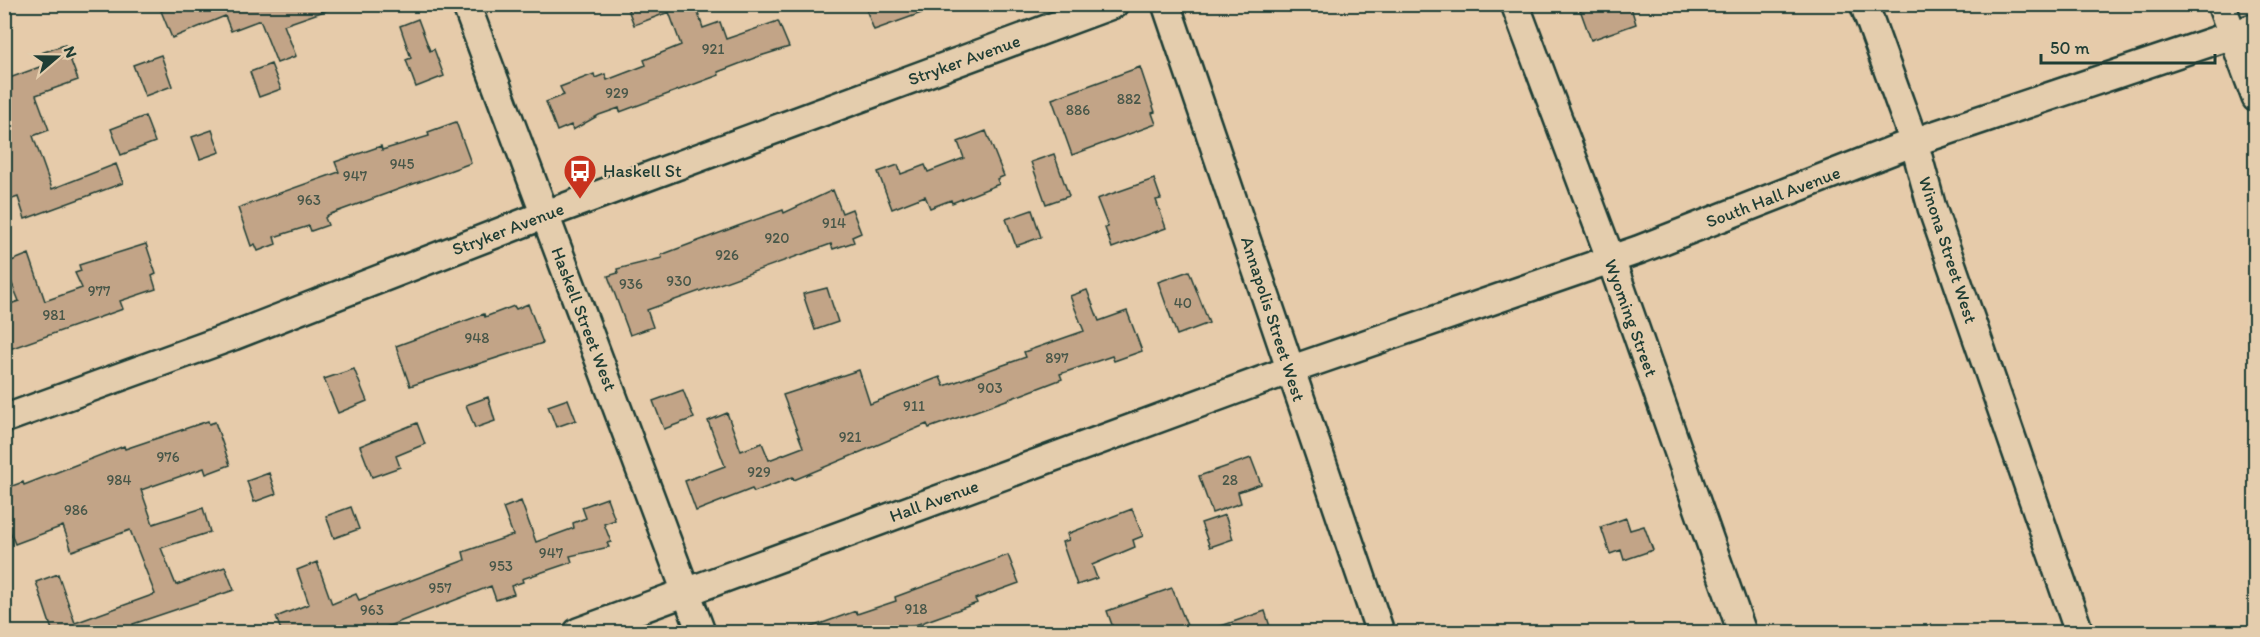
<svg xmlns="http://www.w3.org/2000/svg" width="2260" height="637" font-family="Itim,sans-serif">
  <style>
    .building { fill: #c2a487; stroke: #1f3d34; stroke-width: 1.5 }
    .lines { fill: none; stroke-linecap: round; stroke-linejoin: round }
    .minor-casing { stroke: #1f3d34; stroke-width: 32 }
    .minor { stroke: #e4cdad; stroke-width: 27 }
    .labels { text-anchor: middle; stroke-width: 4.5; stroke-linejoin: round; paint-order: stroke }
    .number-label { font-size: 15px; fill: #485749 }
    .street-label { font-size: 18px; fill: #1f3d34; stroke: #e4cdad }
    .poi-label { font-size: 18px; fill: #1f3d34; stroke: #e4cdad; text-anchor: start }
  </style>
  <rect width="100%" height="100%" fill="#e6cbaa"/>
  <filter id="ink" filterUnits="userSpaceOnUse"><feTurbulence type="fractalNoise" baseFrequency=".0167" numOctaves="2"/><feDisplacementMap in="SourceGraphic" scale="12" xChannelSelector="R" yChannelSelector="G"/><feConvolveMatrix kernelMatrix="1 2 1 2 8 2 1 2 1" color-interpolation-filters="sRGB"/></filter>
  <g filter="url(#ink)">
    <path class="building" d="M176 4H336V7L284 25 296 56 277 63 260 20 231 31 225 16 172 38 161 11Z
      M626 4H695L703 28 720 22 726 39 778 21 789 47 757 57 718 72 719 75 620 112 619 108 599 115 573 130 571 125 557 131 546 102 564 95 560 87 594 74 595 78 605 74 607 80 646 65 644 60 681 45 669 12 634 25Z
      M864 4H937L938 7 874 30Z
      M1578 4H1630L1636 24 1591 40Z
      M418 19 430 51 434 49 444 76 416 87 406 60 411 58 400 26Z
      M65 45 78 80 36 95 49 130 33 136 52 189 116 164 123 183 25 219 18 197 4 202V80L45 65 41 53Z
      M161 55 172 86 145 96 133 65Z
      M271 64 281 89 259 97 250 72Z
      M1140 67 1155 112 1152 113 1156 124 1072 155 1052 99Z
      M145 116 155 142 121 155 111 129Z
      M456 122 471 163 328 215 325 218 328 225 311 231 309 226 274 237 276 244 258 251 255 244 251 246 238 208 339 172 335 162 381 146 382 150 429 136 428 132Z
      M212 130 220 152 200 159 192 137Z
      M986 131 1004 176 997 179 999 184 952 203 951 200 930 208 925 196 892 209 878 172 898 165 901 174 925 165 928 172 964 158 958 142Z
      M1054 154 1069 196 1046 204 1031 162Z
      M1154 179 1161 199 1156 200 1166 228 1112 248 1105 228 1108 227 1097 199Z
      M833 190 842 213 852 209 861 233 852 237 854 242 833 249 831 244 647 310 653 327 630 335 608 276 618 273 617 269 662 258 661 255 738 226 783 210 784 213Z
      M1032 210 1041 237 1016 246 1006 219Z
      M146 244 156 274 152 276 156 289 120 301 123 309 4 351V306L19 301 4 264 29 254 45 301 82 288 75 273 81 271 79 265Z
      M1189 271 1209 323 1177 335 1158 282Z
      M827 288 838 322 815 330 803 294Z
      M1087 290 1099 321 1127 311 1142 351 1114 361 1112 356 1060 374 1062 379 1023 394 929 428 927 424 794 480 793 477 754 492 752 489 696 511 685 481 725 466 708 421 727 413 741 451 762 443 769 460 803 447 783 395 859 370 870 404 940 377 944 386 1026 357 1024 352 1084 331 1070 296Z
      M528 304 543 343 410 386 396 346 484 314 485 317 514 306 516 309Z
      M354 369 367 401 338 413 324 379Z
      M683 390 694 418 664 429 653 401Z
      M488 397 495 421 475 428 466 405Z
      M568 399 576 420 556 427 548 406Z
      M208 421 209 424 215 422 230 465 206 474 204 468 141 490 153 524 203 508 210 532 161 548 176 585 225 567 234 590 133 624 136 633H53L36 582 58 574 75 623 155 594 130 530 72 551 63 526 15 544 4 516V489L23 482 24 485 124 446 125 449Z
      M417 423 425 444 396 456 400 467 372 477 360 446Z
      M1251 458 1261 484 1238 492 1241 503 1212 513 1199 476Z
      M269 473 276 494 254 502 247 481Z
      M607 498 615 520 604 524 611 542 607 543 609 547 570 556 572 562 522 579 523 582 511 586 514 594 496 600 491 586 371 633H282L276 617 309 604 297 570 317 562 332 604 356 594 359 600 465 560 463 552 513 535 503 508 521 501 536 542 574 528 573 523 586 518 582 507Z
      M351 507 359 529 334 538 326 516Z
      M1132 509 1143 536 1133 540 1135 547 1092 565 1097 578 1077 585 1062 542 1069 540 1067 534Z
      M1225 515 1233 539 1210 547 1201 523Z
      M1626 518 1630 530 1644 526 1653 550 1624 560 1621 550 1610 554 1601 527Z
      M1008 555 1019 583 975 599 977 603 893 633H804L803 630 856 611 857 614 896 601 895 597Z
      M1172 588 1190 633H1115L1107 611Z
      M1265 611 1272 633H1212V629Z"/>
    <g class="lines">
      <g class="minor-casing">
        <path id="minor" d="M466 4 701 632
          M1166 4 1380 632
          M1515 4 1611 260 1742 632
          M1864 4 1914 142 1932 208 2079 632
          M2221 4 2256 98
          M4 419 233 336 544 215 1114 4
          M578 632 1290 370 1638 250 1914 142 2256 27"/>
      </g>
      <use href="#minor" class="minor"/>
    </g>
  </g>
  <defs>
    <g id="bus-pin" transform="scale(1.725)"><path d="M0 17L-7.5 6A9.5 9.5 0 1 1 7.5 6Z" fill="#c8321e" stroke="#e4cdad"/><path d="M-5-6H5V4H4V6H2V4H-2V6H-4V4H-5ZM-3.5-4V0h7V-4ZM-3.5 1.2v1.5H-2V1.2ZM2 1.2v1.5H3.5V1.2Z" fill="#fff"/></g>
  </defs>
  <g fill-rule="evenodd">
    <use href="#bus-pin" x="580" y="171"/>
  </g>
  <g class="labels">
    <g class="number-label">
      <text x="713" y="54">921</text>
      <text x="617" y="98">929</text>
      <text x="1129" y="104">882</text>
      <text x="1078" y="115">886</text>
      <text x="402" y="169">945</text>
      <text x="355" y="181">947</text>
      <text x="309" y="205">963</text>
      <text x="834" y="228">914</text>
      <text x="777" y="243">920</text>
      <text x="727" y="260">926</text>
      <text x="679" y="286">930</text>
      <text x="631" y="289">936</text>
      <text x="99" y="296">977</text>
      <text x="1183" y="308">40</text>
      <text x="54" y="320">981</text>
      <text x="477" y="343">948</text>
      <text x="1057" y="363">897</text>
      <text x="990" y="393">903</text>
      <text x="914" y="411">911</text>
      <text x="850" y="442">921</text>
      <text x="168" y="462">976</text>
      <text x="759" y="477">929</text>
      <text x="119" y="485">984</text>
      <text x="1230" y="485">28</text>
      <text x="76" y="515">986</text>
      <text x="551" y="558">947</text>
      <text x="501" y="571">953</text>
      <text x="440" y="593">957</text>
      <text x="916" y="614">918</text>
      <text x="372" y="615">963</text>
    </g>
    <g class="street-label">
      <text transform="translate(964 60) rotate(-20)" y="6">Stryker Avenue</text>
      <text transform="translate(1773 197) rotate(-21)" y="6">South Hall Avenue</text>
      <text transform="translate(508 229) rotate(-21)" y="6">Stryker Avenue</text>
      <text transform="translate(1948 250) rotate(72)" y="6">Winona Street West</text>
      <text transform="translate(1631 318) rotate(70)" y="6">Wyoming Street</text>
      <text transform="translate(584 319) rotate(69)" y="6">Haskell Street West</text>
      <text transform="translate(1273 319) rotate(72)" y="6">Annapolis Street West</text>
      <text transform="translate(934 501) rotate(-20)" y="6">Hall Avenue</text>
    </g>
    <g class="poi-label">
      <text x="603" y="177">Haskell St</text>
    </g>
  </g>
  <rect width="2260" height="637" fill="none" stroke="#e4cdad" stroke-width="24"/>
  <rect x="12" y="12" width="2236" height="613" fill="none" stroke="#1f3d34" stroke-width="2" filter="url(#ink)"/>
  <g transform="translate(57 57) rotate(70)" stroke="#e4cdad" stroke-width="4.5" paint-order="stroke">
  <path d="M0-4.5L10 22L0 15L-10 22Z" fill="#1f3d34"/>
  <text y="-9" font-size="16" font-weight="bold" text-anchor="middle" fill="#1f3d34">N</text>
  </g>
  <path d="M2041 54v9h174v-9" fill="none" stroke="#1f3d34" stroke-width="3"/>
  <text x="2050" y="54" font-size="18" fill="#1f3d34" stroke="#e4cdad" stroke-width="4.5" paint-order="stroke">50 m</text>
</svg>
